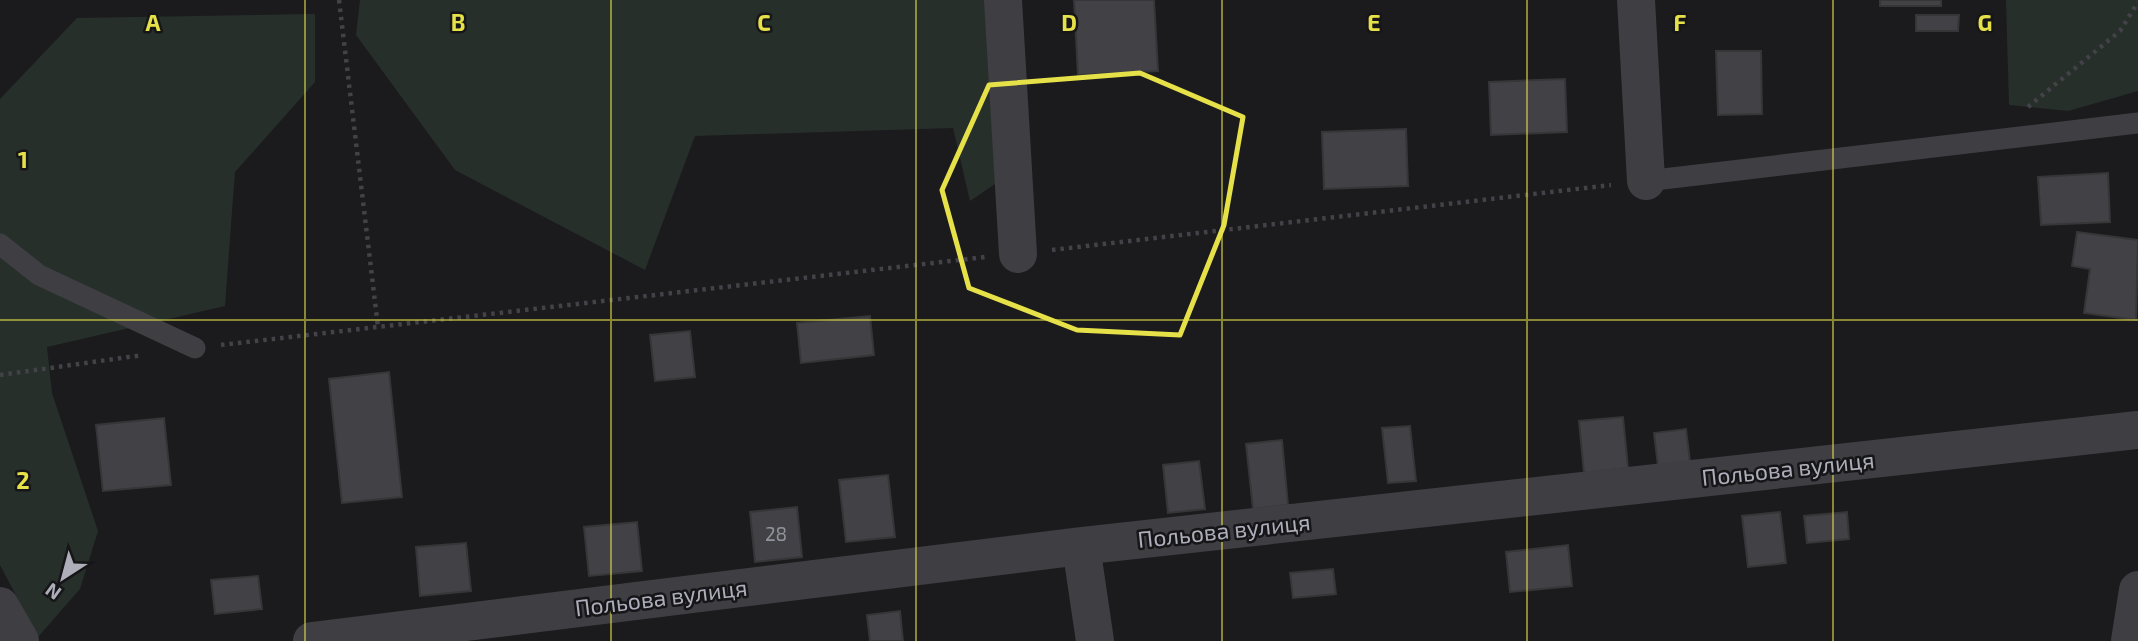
<svg xmlns="http://www.w3.org/2000/svg" width="2138" height="641" font-family="'Exo 2',sans-serif">
  <style>
    .green { fill: #272f2b }
    .building { fill: #424246; stroke: #363538; stroke-width: 2 }
    .lines { fill: none; stroke-linecap: round; stroke-linejoin: round }
    .path { stroke: #424248; stroke-width: 4.5; stroke-dasharray: 3.5 5; stroke-linecap: butt }
    .service { stroke: #3f3e43; stroke-width: 21 }
    .minor { stroke: #3f3e43; stroke-width: 38 }
    .marked { fill: none; stroke: #e6e149; stroke-width: 5; stroke-linejoin: round }
    .grid { fill: none; stroke: #e6e149; stroke-width: 2; stroke-opacity: 0.55 }
    .labels { text-anchor: middle; stroke-width: 5; stroke-linejoin: round; paint-order: stroke }
    .number-label { font-size: 19px; fill: #93939e }
    .street-label { font-size: 23px; fill: #aeaebb; stroke: #161518 }
    .grid-label { font-size: 23px; text-anchor: middle; font-weight: bold; fill: #e6e149; stroke: #161518; stroke-width: 5; stroke-linejoin: round; paint-order: stroke }
  </style>
  <rect width="100%" height="100%" fill="#1b1b1d"/>
  <path class="green" d="M360 0H989L998 182 970 201 953 128 695 136 645 270 455 170 356 35Z
    M2006 0H2138V91L2068 111 2009 105Z
    M315 14V82L235 172 225 306 47 347 52 393 98 531 80 589 38 637 0 565V99L77 18Z"/>
  <path class="building" d="M1074 0H1154L1158 71 1078 75Z
    M1880 0H1941V6H1880Z
    M1916 15H1959L1958 31H1916Z
    M1716 51H1761L1762 114 1718 115Z
    M1565 79 1567 132 1491 135 1489 82Z
    M1406 129 1408 186 1324 189 1322 132Z
    M2108 173 2110 222 2041 225 2038 177Z
    M2077 232 2138 240 2136 320 2084 313 2090 269 2072 266Z
    M870 316 874 355 801 363 797 323Z
    M690 331 695 377 655 381 650 335Z
    M389 372 402 497 342 503 329 379Z
    M1623 417 1628 468 1584 473 1579 421Z
    M164 418 171 485 103 491 96 425Z
    M1410 426 1416 481 1388 483 1382 428Z
    M1686 429 1690 462 1658 466 1654 433Z
    M1282 440 1288 505 1253 509 1246 444Z
    M1199 461 1205 509 1168 513 1163 465Z
    M888 475 895 537 846 542 839 480Z
    M797 507 802 557 755 562 750 512Z
    M1780 512 1786 563 1748 567 1742 516Z
    M1847 512 1849 539 1807 543 1804 516Z
    M637 522 642 571 589 576 584 527Z
    M466 543 471 591 420 596 416 547Z
    M1568 545 1572 586 1510 592 1506 552Z
    M1333 569 1336 594 1293 598 1290 573Z
    M258 576 262 609 215 614 211 580Z
    M900 611 903 641H870L867 615Z"/>
  <g class="lines">
    <path class="path" d="M339 0 378 327
      M2028 107 2120 31 2138 2
      M1052 250 1611 185
      M221 345 985 257
      M0 375 143 355"/>
    <path class="service" d="M1646 181 2138 123
      M0 244 39 275 195 348"/>
    <path class="minor" d="M1003 0 1018 254
      M1636 0 1646 181
      M1081 546 1095 641
      M0 606 20 641
      M312 641 1081 546 2138 430
      M2130 641 2138 590"/>
  </g>
  <path class="marked" d="M1140 73 1243 117 1224 225 1180 335 1077 330 969 288 942 190 989 85Z"/>
  <path class="grid" d="M305 0V641M611 0V641M916 0V641M1222 0V641M1527 0V641M1833 0V641M0 320H2138"/>
  <g class="labels">
    <g class="number-label">
      <text x="776" y="541">28</text>
    </g>
    <g class="street-label">
      <text transform="translate(1788 469) rotate(-6)" y="8">Польова вулиця</text>
      <text transform="translate(1224 531) rotate(-6)" y="8">Польова вулиця</text>
      <text transform="translate(661 598) rotate(-7)" y="8">Польова вулиця</text>
    </g>
  </g>
  <g class="grid-label">
    <text x="153" y="31">A</text>
    <text x="458" y="31">B</text>
    <text x="764" y="31">C</text>
    <text x="1069" y="31">D</text>
    <text x="1374" y="31">E</text>
    <text x="1680" y="31">F</text>
    <text x="1985" y="31">G</text>
    <text x="23" y="168">1</text>
    <text x="23" y="489">2</text>
  </g>
  <g transform="translate(63 578) rotate(216)" stroke="#161518" stroke-width="5" paint-order="stroke">
  <path d="M0-5L12 26L0 18L-12 26Z" fill="#aeaebb"/>
  <text y="-10" font-size="19" font-weight="bold" text-anchor="middle" fill="#aeaebb">N</text>
  </g>
</svg>
